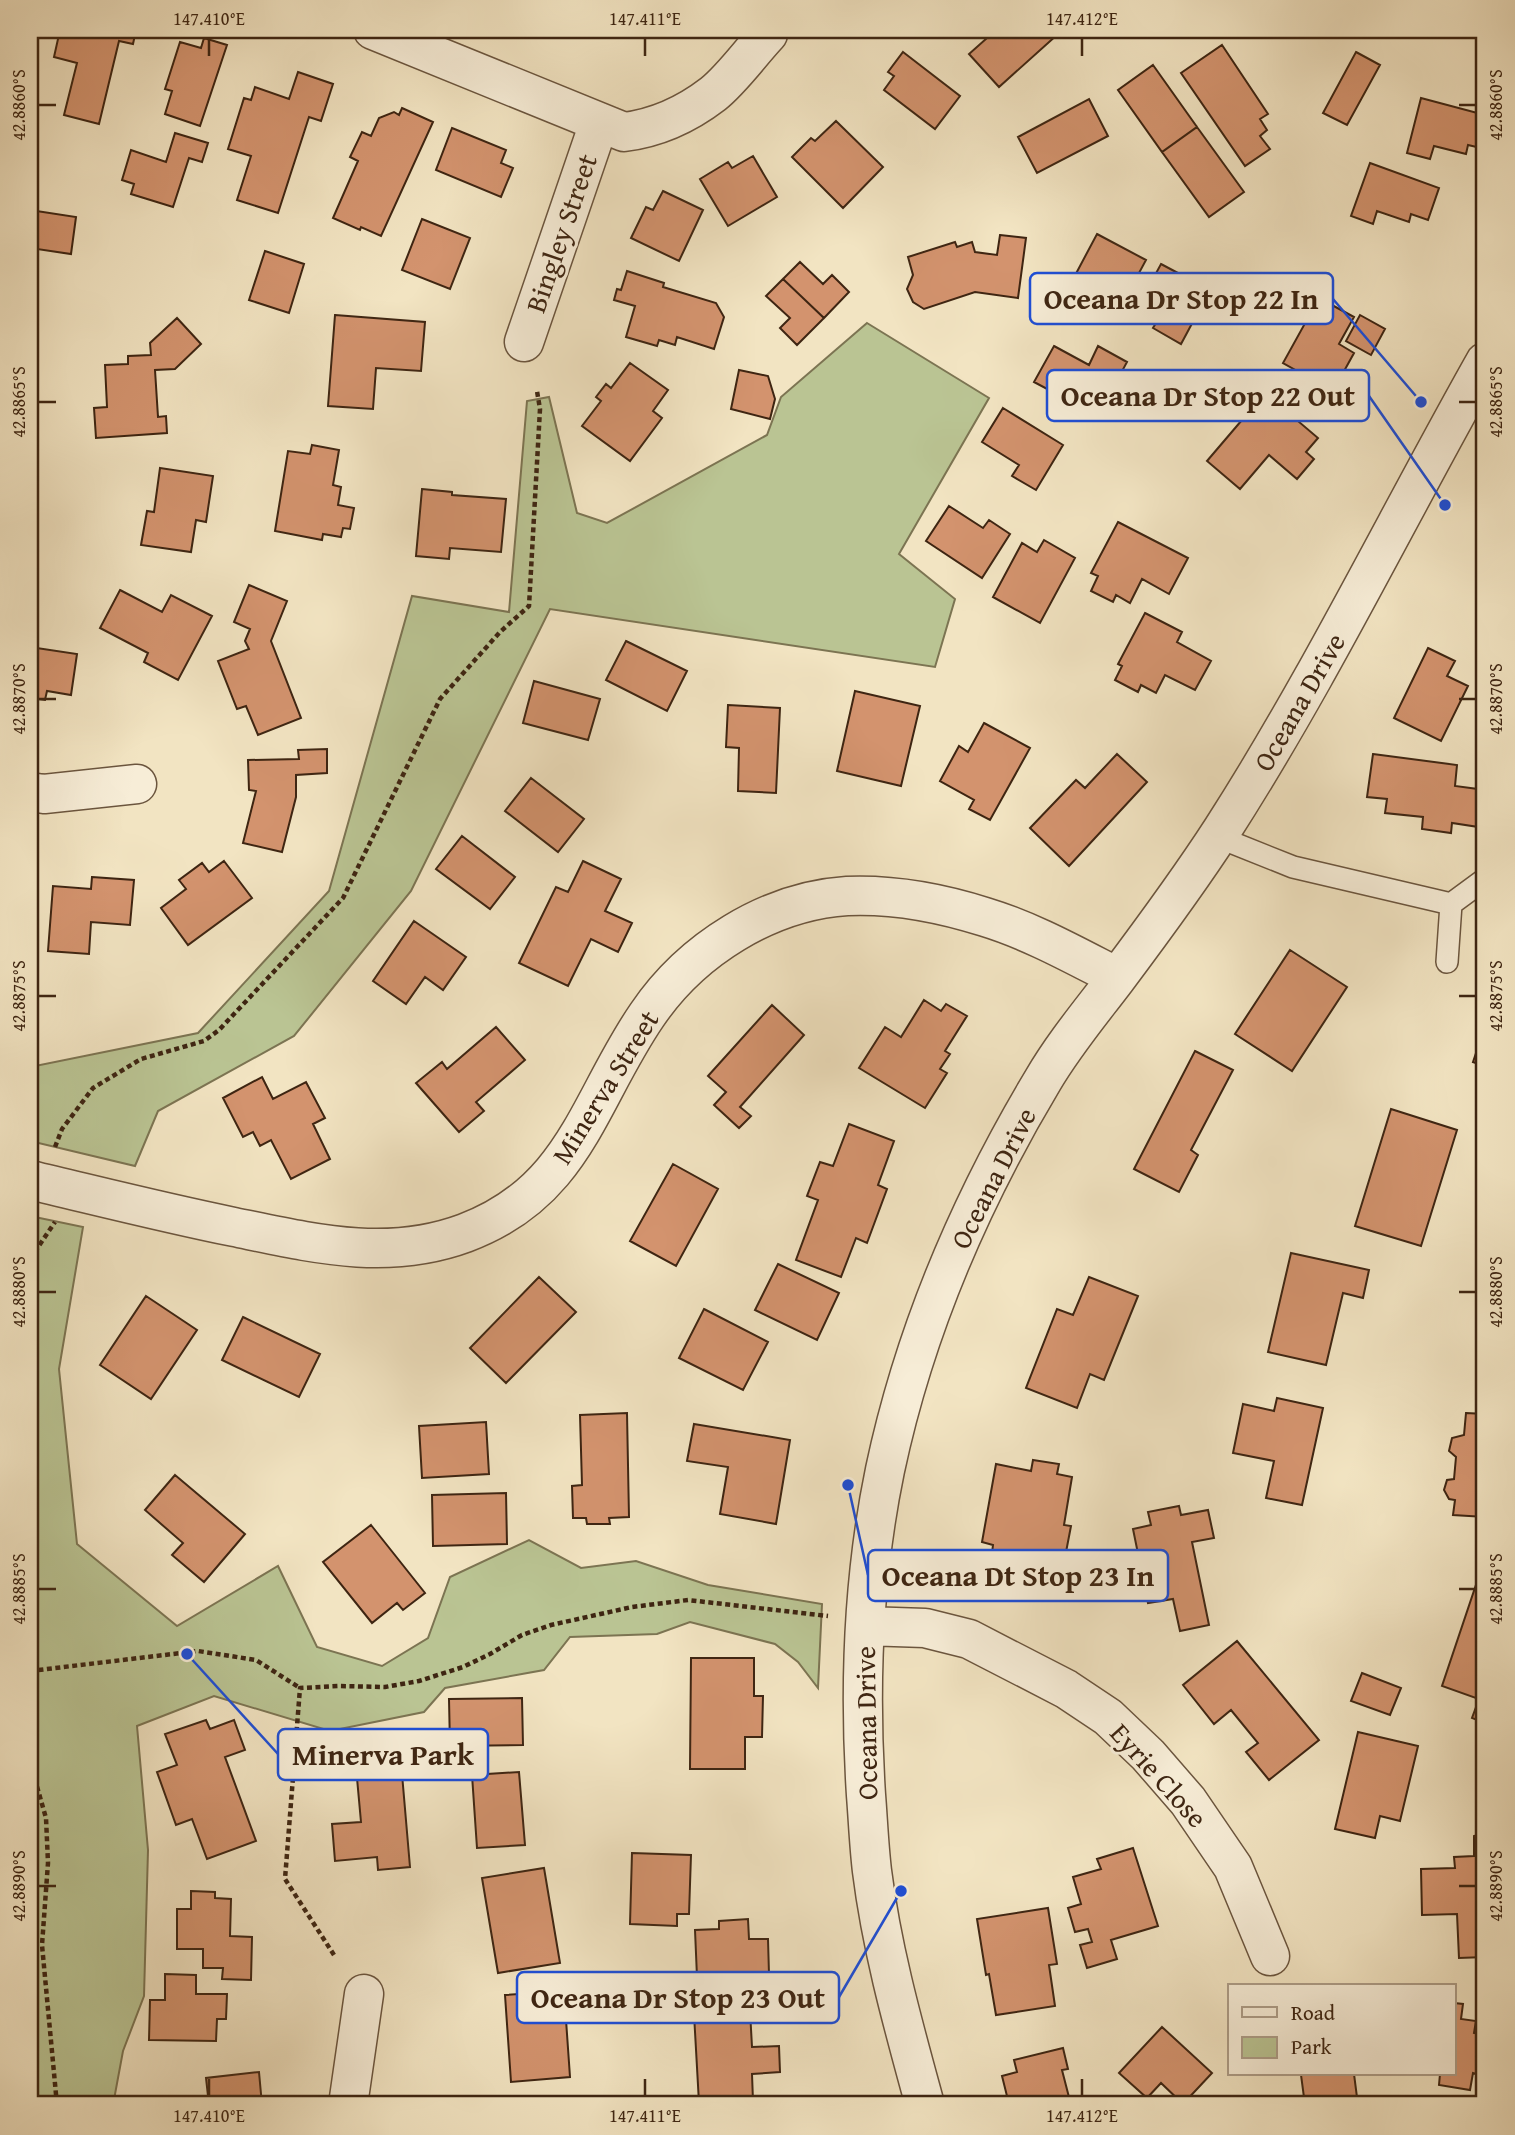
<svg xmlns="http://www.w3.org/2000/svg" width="1515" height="2135" font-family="'Gentium Book Plus',serif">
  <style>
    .green { fill: #bac493; stroke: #7c7452; stroke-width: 2 }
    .building { fill: #d3936e; stroke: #3e2512; stroke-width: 2 }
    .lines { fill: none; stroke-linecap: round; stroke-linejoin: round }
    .service-casing { stroke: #6b553e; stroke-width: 24 }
    .minor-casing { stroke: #6b553e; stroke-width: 41 }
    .path { stroke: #3e2512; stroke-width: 4.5; stroke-dasharray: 5 3.5; stroke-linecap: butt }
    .service { stroke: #f7edd7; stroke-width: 21 }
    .minor { stroke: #f7edd7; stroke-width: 38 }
    .ticks { fill: none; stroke: #3e2512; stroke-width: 2.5 }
    .labels { text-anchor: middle; stroke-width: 6; stroke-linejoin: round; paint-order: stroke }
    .street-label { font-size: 28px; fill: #3e2512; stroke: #f7edd7 }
    .leader { fill: none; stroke: #1d4ed8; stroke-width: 2.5 }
    .callout-dot { fill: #1d4ed8; stroke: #f7edd7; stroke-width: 2.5 }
    .callout { fill: #f7edd7; stroke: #1d4ed8; stroke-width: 2.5 }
    .callout-label { font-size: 30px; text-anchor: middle; font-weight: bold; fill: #3e2512 }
    .neatline { fill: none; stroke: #3e2512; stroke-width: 2.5 }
    .ticks-label { font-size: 18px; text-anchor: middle; fill: #3e2512 }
  </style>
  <rect width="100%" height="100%" fill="#f2e4c2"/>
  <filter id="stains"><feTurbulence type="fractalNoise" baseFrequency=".00286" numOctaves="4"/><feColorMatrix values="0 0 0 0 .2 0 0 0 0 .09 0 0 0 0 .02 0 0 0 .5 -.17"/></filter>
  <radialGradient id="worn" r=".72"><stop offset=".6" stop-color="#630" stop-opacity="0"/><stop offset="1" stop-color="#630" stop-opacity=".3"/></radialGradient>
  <path class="green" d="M867 323 989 398 899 554 955 599 935 667 550 609 411 891 294 1036 158 1111 135 1166 30 1141V1067L198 1033 329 891 412 596 509 612 527 401 549 397 577 513 607 523 767 435 781 397Z
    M30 1216 83 1227 59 1369 77 1544 177 1626 278 1566 317 1647 382 1666 428 1638 450 1577 529 1540 581 1568 636 1561 708 1585 822 1604 818 1688 798 1662 775 1644 690 1622 657 1634 570 1637 544 1670 445 1688 424 1712 330 1731 214 1696 137 1726 148 1850 144 1996 123 2051 113 2105H30Z"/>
  <path class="building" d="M60 30H136L133 44 119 41 99 124 64 115 77 63 54 57Z
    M996 30H1053L1058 34 999 87 969 54Z
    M204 38 227 45 200 126 165 114 172 91 165 89 180 42 201 48Z
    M1222 45 1268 114 1260 119 1267 130 1260 136 1270 149 1245 166 1181 73Z
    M903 52 960 96 935 129 884 90 894 76 888 72Z
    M1356 52 1380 65 1347 125 1323 113Z
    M1153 65 1197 127 1162 152 1118 90Z
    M298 72 333 84 321 121 309 117 278 213 237 200 251 156 228 149 244 98 251 100 255 87 289 99Z
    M1421 98 1485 115V149L1468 145 1466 154 1434 146 1430 159 1407 153Z
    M1089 99 1108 136 1037 173 1018 137Z
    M402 108 433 122 381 236 361 227 360 230 333 218 358 161 350 157 362 132 371 136 379 118 394 112 399 115Z
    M836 121 883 167 843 208 792 157 811 138 815 141Z
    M1197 127 1244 192 1209 217 1162 152Z
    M452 128 506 150 501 163 513 168 501 197 436 170Z
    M175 133 208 143 202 162 189 158 173 207 131 194 134 184 122 180 131 150 166 162Z
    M753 156 777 197 728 226 700 179 728 162 732 168Z
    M1370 163 1439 188 1428 220 1411 214 1409 222 1377 211 1373 224 1351 216Z
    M663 191 703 210 679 261 631 238 646 207 653 210Z
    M30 210 76 217 71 254 30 248Z
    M422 219 470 238 450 289 402 270Z
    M1097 234 1146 260 1117 314 1089 299 1092 293 1071 283Z
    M1000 235 1026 238 1018 298 975 292 924 309 913 302 907 289 913 275 908 257 955 242 957 247 972 242 975 252 997 255Z
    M265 251 304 264 289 313 249 300Z
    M800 262 823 284 832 275 849 292 824 318 783 279Z
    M1161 264 1210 290 1181 344 1153 328 1156 323 1135 312Z
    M627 271 664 283 663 287 716 303 724 317 714 349 677 337 675 345 659 340 657 346 626 337 635 306 614 300 617 289 621 290Z
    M783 279 824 318 797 345 780 328 790 318 766 296Z
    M1319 298 1354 317 1339 344 1354 353 1327 402 1301 388 1308 377 1283 363Z
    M335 315 425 322 421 371 376 368 373 409 328 406Z
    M1360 315 1385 329 1371 355 1346 341Z
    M177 318 201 344 175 369 155 370 158 417 166 416 167 433 96 438 94 408 107 407 105 365 128 364V356L151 355 150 343Z
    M1054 346 1089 365 1098 346 1127 362 1098 416 1034 382Z
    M630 363 668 390 653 411 662 418 630 461 582 426 601 401 596 397 606 384 611 388Z
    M739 370 768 376 775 399 770 419 731 409Z
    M1265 393 1318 438 1306 452 1314 459 1297 479 1269 455 1240 489 1207 461Z
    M1003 408 1063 445 1036 490 1012 476 1019 465 982 442Z
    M312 445 339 450 333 485 341 487 338 505 354 508 350 529 343 528 341 537 323 534 322 540 275 531 288 451 310 454Z
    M160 468 213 476 206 522 196 520 191 552 141 545 147 511 154 512Z
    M422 489 452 492V495L506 499 501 552 450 548 449 559 416 556Z
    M949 506 983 528 989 520 1010 534 982 578 926 541Z
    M1118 522 1188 558 1169 594 1142 579 1130 603 1116 595 1113 602 1091 591 1098 576 1091 573Z
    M1044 540 1075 558 1040 623 993 597 1022 543 1037 552Z
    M249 585 287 601 271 641 301 718 258 735 246 706 237 709 218 661 249 649 245 641 250 629 234 622Z
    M120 590 162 612 171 595 212 616 178 680 144 662 148 653 100 628Z
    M1145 613 1182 632 1177 642 1211 661 1195 690 1165 675 1156 693 1141 685 1138 692 1115 680 1122 666 1118 664Z
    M626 641 687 671 667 711 606 680Z
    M30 647 77 654 71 695 47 691 45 700 30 698Z
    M1428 648 1455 661 1447 676 1468 686 1441 741 1394 718Z
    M534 681 600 699 588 740 523 723Z
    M855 691 920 706 901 786 837 771Z
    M728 705 780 708 776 793 738 791 739 748 726 747Z
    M984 723 1030 748 990 820 969 809 974 800 940 781 959 746 968 752Z
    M327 749V773L296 775V797L282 852 243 843 256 791 249 790 248 760 299 759 298 750Z
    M1117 754 1147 782 1069 866 1030 828 1076 780 1085 788Z
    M1373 754 1457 765 1455 786 1485 790V828L1452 823 1451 833 1422 829 1423 817 1385 813 1387 799 1367 797Z
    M531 778 584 819 558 852 505 811Z
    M462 836 515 877 490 909 436 869Z
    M224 861 252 898 188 945 161 908 186 889 179 880 202 863 209 872Z
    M583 861 621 879 605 911 632 923 618 952 591 939 568 986 519 963 556 887 568 892Z
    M92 877 134 880 130 925 91 922 89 954 48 951 53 886 91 889Z
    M414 921 466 957 443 990 425 977 406 1004 373 981Z
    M1290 950 1347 987 1292 1071 1235 1034Z
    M924 1000 941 1011 946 1004 967 1016 945 1051 950 1054 940 1069 947 1073 925 1108 859 1068 885 1027 901 1037Z
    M772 1005 804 1035 740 1107 751 1116 739 1128 714 1105 726 1092 708 1076Z
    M1485 1026V1066L1473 1062Z
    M496 1027 525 1060 476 1102 484 1111 459 1132 416 1083 442 1062 447 1069Z
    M1195 1051 1233 1070 1191 1150 1198 1155 1179 1192 1134 1169Z
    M262 1077 273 1099 306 1082 325 1118 313 1124 330 1159 291 1179 271 1140 260 1146 253 1132 243 1137 223 1098Z
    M1391 1109 1457 1130 1421 1246 1355 1226Z
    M849 1124 894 1141 878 1185 887 1189 867 1243 856 1238 841 1277 796 1260 818 1200 807 1196 820 1162 833 1166Z
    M673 1164 718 1189 676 1266 630 1241Z
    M1291 1253 1369 1270 1363 1298 1343 1293 1326 1365 1268 1352Z
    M778 1264 839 1293 817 1340 755 1310Z
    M539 1277 576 1312 506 1383 470 1348Z
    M1089 1277 1138 1296 1104 1380 1090 1374 1077 1408 1026 1388 1057 1309 1073 1315Z
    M146 1296 197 1330 151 1399 100 1365Z
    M704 1309 768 1342 743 1390 679 1358Z
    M243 1317 320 1354 299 1397 222 1360Z
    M1277 1398 1323 1408 1302 1505 1266 1498 1274 1461 1233 1453 1243 1404 1274 1411Z
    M627 1413 629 1517 609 1518 610 1524H587L586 1518H573L572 1486 582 1485 580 1415Z
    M1466 1413 1485 1414V1517L1453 1515 1455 1500 1449 1499 1444 1490 1447 1480 1454 1479 1456 1457 1449 1451 1452 1438 1464 1435Z
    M486 1422 489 1474 422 1478 419 1426Z
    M694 1424 790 1440 776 1524 720 1514 728 1467 687 1461Z
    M1033 1460 1059 1464 1057 1474 1072 1477 1064 1525 1071 1526 1062 1573 1018 1565 1020 1558 992 1553 993 1545 982 1542 996 1464 1031 1471Z
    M175 1475 245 1534 204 1582 172 1555 183 1543 145 1510Z
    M506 1493 507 1544 433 1546 432 1495Z
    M1179 1506 1181 1515 1208 1510 1214 1538 1192 1542 1209 1625 1180 1631 1173 1599 1148 1603 1133 1529 1151 1525 1148 1512Z
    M371 1525 425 1593 403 1610 397 1603 372 1623 323 1562Z
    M1483 1564 1485 1565V1723L1472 1718 1479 1699 1442 1686Z
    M1237 1641 1319 1740 1269 1780 1246 1752 1258 1743 1231 1710 1214 1724 1183 1685Z
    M691 1658H754V1696H763L762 1737H745V1769H690Z
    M1362 1673 1401 1688 1390 1715 1351 1701Z
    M522 1698 523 1745 450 1746 449 1699Z
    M206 1720 210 1729 234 1720 245 1750 225 1757 256 1841 207 1859 192 1819 176 1825 157 1772 177 1765 165 1734Z
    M1358 1732 1418 1746 1400 1821 1380 1816 1375 1838 1335 1829Z
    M519 1772 525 1845 477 1848 472 1775Z
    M402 1774 410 1867 378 1870 377 1857 335 1861 332 1824 361 1822 357 1778Z
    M1485 1833V1957L1459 1958 1457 1914 1422 1915 1421 1869 1455 1868 1454 1857 1474 1856V1836Z
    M1133 1848 1158 1926 1111 1940 1117 1959 1087 1968 1080 1945 1092 1942 1088 1929 1075 1932 1068 1908 1081 1904 1073 1877 1101 1869 1097 1859Z
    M632 1853 691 1855 689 1914H677V1926L630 1924Z
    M544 1868 560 1963 498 1973 482 1878Z
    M191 1891 215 1892V1898L231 1899 230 1936 252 1937 251 1980 222 1979 223 1968H203V1949H177V1909H191Z
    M1048 1908 1057 1964 1049 1965 1055 2006 996 2015 989 1974 986 1975 977 1919Z
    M748 1919 749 1939H768L769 1974 697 1977 695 1930 719 1929V1921Z
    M165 1974 196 1975V1994H227L226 2019H217L216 2041 149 2040 150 2000H165Z
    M564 1991 570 2077 511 2082 505 1995Z
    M749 1993 752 2047 779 2046 780 2072 752 2074 753 2101 699 2103 693 1996Z
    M1454 2003 1463 2004 1461 2019 1476 2021 1474 2033 1485 2035 1480 2075 1473 2073 1470 2090 1439 2085 1440 2074H1454Z
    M1162 2027 1212 2073 1183 2104 1161 2083 1147 2098 1119 2073Z
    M1063 2048 1068 2069 1062 2070 1071 2105H1006L1004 2097 1007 2096 1002 2076 1017 2072 1014 2060Z
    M259 2072 262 2105H209L206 2078Z
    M1310 2074H1354L1358 2105H1305L1301 2075Z"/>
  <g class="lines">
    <g class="service-casing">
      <path id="service" d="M1218 837 1293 867 1451 904 1485 879
        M1447 962 1451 904"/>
    </g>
    <g class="minor-casing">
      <path id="minor" d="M373 30 624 132C656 128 687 114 713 94 732 79 751 52 768 34
        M524 342 599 123
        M30 792 44 794 137 784
        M30 1180C98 1196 165 1213 234 1227 312 1243 387 1262 465 1233 575 1192 588 1101 647 1015 691 950 768 901 847 896 894 894 941 903 985 917 1031 931 1074 955 1117 977
        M865 1626 925 1628 969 1639 1066 1689 1108 1717 1148 1755 1188 1801 1233 1867 1270 1956
        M348 2105 364 1994
        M925 2105C904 2028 882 1951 872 1871 869 1846 868 1820 866 1795 859 1687 863 1576 885 1470 914 1333 971 1200 1043 1080 1064 1044 1091 1012 1116 979 1152 931 1189 881 1222 830 1319 679 1397 518 1485 362"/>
    </g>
    <path class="path" d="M55 1147 62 1129 93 1088 141 1059 204 1041 219 1030 343 898 440 699 500 632 529 606 540 409 537 391
      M30 1259 55 1222
      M30 1671 198 1651 256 1660 300 1688
      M30 1762 46 1818 48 1863 42 1945 57 2105
      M334 1955 285 1879 300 1688 339 1686 385 1687 419 1681 463 1667 490 1654 522 1635 551 1625 632 1607 688 1600 828 1616"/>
    <use href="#service" class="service"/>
    <use href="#minor" class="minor"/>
  </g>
  <path class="ticks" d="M209 38V56M645 38V56M1082 38V56M38 105H56M1459 105H1476M38 402H56M1459 402H1476M38 699H56M1459 699H1476M38 996H56M1459 996H1476M38 1292H56M1459 1292H1476M38 1589H56M1459 1589H1476M38 1886H56M1459 1886H1476M209 2079V2096M645 2079V2096M1082 2079V2096"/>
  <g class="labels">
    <g class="street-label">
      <text transform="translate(561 233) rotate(-71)" y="10">Bingley Street</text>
      <text transform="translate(1299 702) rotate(-60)" y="10">Oceana Drive</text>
      <text transform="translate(605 1087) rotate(-58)" y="10">Minerva Street</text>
      <text transform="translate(993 1178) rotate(-63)" y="10">Oceana Drive</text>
      <text transform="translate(866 1723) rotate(-91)" y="10">Oceana Drive</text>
      <text transform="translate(1159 1775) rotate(48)" y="10">Eyrie Close</text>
    </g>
  </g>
  <path class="leader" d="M1421 402L1333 299M1445 505L1369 396M848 1485L868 1575M187 1654L278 1754M901 1891L839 1997"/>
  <g class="callout-dot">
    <circle cx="1421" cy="402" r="7"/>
    <circle cx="1445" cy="505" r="7"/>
    <circle cx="848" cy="1485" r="7"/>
    <circle cx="187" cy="1654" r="7"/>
    <circle cx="901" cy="1891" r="7"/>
  </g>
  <g class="callout">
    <rect x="1030" y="273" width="303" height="51" rx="7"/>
    <rect x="1047" y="370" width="322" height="51" rx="7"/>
    <rect x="868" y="1550" width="300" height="51" rx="7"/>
    <rect x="278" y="1729" width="210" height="51" rx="7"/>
    <rect x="517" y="1972" width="322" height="51" rx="7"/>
  </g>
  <g class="callout-label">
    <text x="1181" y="309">Oceana Dr Stop 22 In</text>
    <text x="1208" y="406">Oceana Dr Stop 22 Out</text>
    <text x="1018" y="1586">Oceana Dt Stop 23 In</text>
    <text x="383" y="1765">Minerva Park</text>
    <text x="678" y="2008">Oceana Dr Stop 23 Out</text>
  </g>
  <rect width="1515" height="2135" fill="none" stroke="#f2e4c2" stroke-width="77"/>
  <rect x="1228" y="1984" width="228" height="91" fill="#f7edd7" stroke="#ad9d88" stroke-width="2"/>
  <rect x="1242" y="2007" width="35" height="10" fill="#f7edd7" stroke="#ad9d88" stroke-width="2"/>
  <text x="1291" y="2020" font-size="21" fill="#3e2512">Road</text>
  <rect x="1242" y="2037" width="35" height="21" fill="#bac493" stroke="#ad9d88" stroke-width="2"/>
  <text x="1291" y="2054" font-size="21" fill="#3e2512">Park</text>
  <rect x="38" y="38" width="1438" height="2058" class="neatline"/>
  <g class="ticks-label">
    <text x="209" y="25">147.410°E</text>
    <text x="645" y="25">147.411°E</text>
    <text x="1082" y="25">147.412°E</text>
    <text transform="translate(19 105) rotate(-90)" y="6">42.8860°S</text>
    <text transform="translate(1496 105) rotate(-90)" y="6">42.8860°S</text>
    <text transform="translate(19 402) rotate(-90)" y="6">42.8865°S</text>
    <text transform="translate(1496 402) rotate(-90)" y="6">42.8865°S</text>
    <text transform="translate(19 699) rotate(-90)" y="6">42.8870°S</text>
    <text transform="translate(1496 699) rotate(-90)" y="6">42.8870°S</text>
    <text transform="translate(19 996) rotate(-90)" y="6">42.8875°S</text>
    <text transform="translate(1496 996) rotate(-90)" y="6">42.8875°S</text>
    <text transform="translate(19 1292) rotate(-90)" y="6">42.8880°S</text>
    <text transform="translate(1496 1292) rotate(-90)" y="6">42.8880°S</text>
    <text transform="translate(19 1589) rotate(-90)" y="6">42.8885°S</text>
    <text transform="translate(1496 1589) rotate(-90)" y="6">42.8885°S</text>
    <text transform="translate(19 1886) rotate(-90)" y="6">42.8890°S</text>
    <text transform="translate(1496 1886) rotate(-90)" y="6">42.8890°S</text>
    <text x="209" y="2122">147.410°E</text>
    <text x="645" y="2122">147.411°E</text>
    <text x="1082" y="2122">147.412°E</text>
  </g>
  <rect width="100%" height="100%" filter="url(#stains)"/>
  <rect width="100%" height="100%" fill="url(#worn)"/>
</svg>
